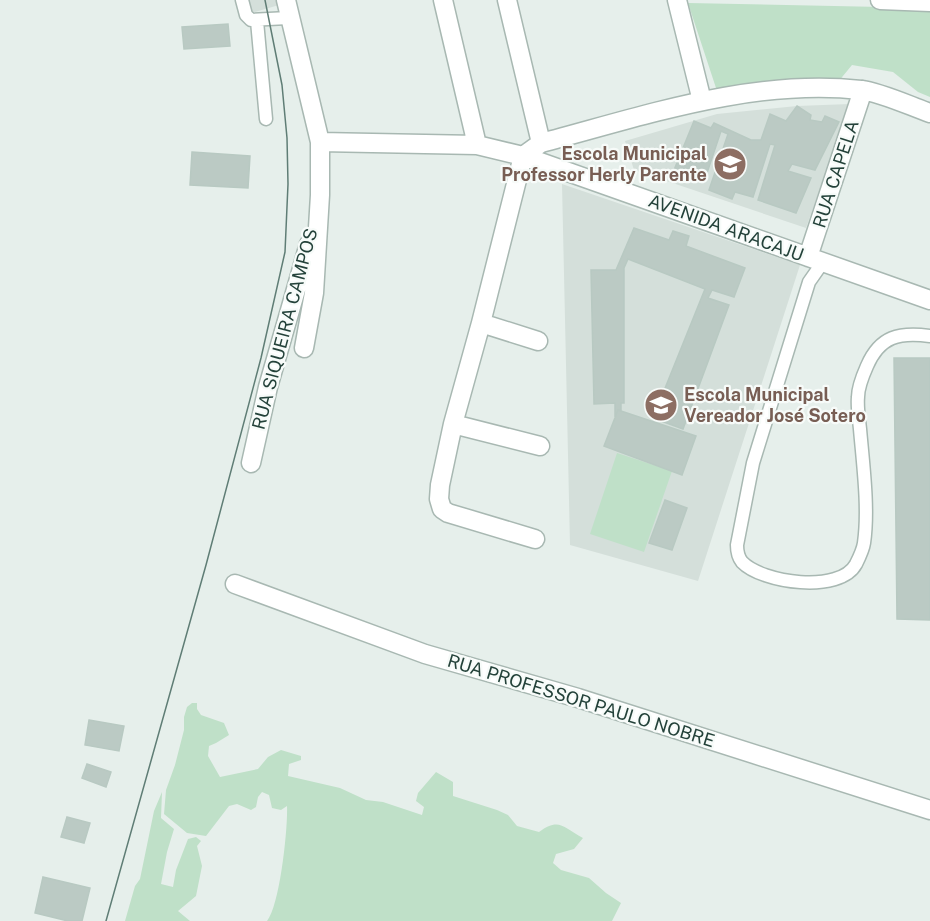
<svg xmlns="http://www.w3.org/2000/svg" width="930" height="921" font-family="'Public Sans',sans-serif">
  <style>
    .built { fill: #d4dfda }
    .green { fill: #bfe0c8 }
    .building { fill: #bbcac4; stroke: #b8c9c2; stroke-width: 1.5 }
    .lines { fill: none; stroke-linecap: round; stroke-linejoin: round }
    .lane-casing { stroke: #a8b8b2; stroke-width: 15 }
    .street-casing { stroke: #a8b8b2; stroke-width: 21 }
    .lane { stroke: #fff; stroke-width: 12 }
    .street { stroke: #fff; stroke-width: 18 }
    .tram { stroke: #5f7d75; stroke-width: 1.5 }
    .labels { text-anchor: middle; stroke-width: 4.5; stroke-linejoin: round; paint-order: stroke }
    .education-label { font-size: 18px; font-weight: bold; fill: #785e54; stroke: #f7fbf9; text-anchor: end }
    .street-label { font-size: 18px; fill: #24423a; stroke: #f7fbf9 }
  </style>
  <rect width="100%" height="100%" fill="#e6efeb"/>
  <path class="built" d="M248 0H278L279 5 251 13Z
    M850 104 806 228 634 170 625 141 717 114 797 106Z
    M562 184 800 265 698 581 570 545Z"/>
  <path class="green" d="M688 3 930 8V97L918 92 893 72 852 65 838 82 717 91Z
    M617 453 672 471 644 552 590 534Z
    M192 703H197V709L201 715 224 723 229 735 216 743 209 746 208 756 220 777 258 769 268 757 281 750 301 756V760L289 764 288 776 340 788 366 800 383 802 422 815 424 807 416 801 418 793 436 772 453 782V796L497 810 508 815 517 826 539 832C559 817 563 827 583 838L574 849 556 854 553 863 561 870 589 878 606 893 621 903 612 921H267C280 905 288 828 287 806L281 810 272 808 269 795 262 792 258 797 256 807 251 810 237 804 229 806 206 836 187 833 164 814 166 790 175 765 184 730V717L187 707Z
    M162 792 161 818 174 829 167 852 161 884 173 887 176 870 188 839 196 837 201 841 197 846 202 866 196 896 178 911 190 921H125L135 886 140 879 154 811Z"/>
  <path class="building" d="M228 24 230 46 184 49 182 27Z
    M797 106 811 115 810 120 822 122 825 116 839 122 815 170 792 164 788 171 811 178 796 213 758 200 775 145 770 144 753 197 735 192 732 199 709 190 728 134 721 131 704 182 674 170 694 121 711 128 714 123 751 140H761L770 114 786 121Z
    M192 152 250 156 248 188 190 185Z
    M634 228 669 240 673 231 689 236 686 246 745 268 734 297 712 290 708 298 729 305 683 429 653 418 705 289 628 259 624 268V403H621V411L618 410 615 417V403L594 404 591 270H616Z
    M894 358H930V620L897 619Z
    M618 410 696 436 682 475 604 446Z
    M665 500 687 508 672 550 649 543Z
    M89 720 124 726 119 751 85 745Z
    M87 764 111 772 106 787 82 778Z
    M67 817 90 823 84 843 61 837Z
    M43 877 90 888 82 921H68L35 913Z"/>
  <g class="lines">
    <g class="lane-casing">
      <path id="lane" d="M242 0 246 15 251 20 288 18
        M257 21 266 119
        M823 262 809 282 753 463 737 545C737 551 738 557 742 562 762 583 840 594 856 564 859 558 863 550 864 543 869 509 863 464 860 429 859 419 857 407 858 397 858 387 863 375 867 366 880 336 899 332 930 336"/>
    </g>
    <g class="street-casing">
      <path id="street" d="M286 0 320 142V195L314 293 304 348
        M443 0 477 145
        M507 0 541 143
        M677 0 702 101
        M880 0 930 2
        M320 142 477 145 523 156 930 300
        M523 156 481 323 453 424 440 485 439 499 442 509 448 513 535 539
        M523 156 541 143C644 116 752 78 861 90 880 92 910 106 930 113
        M808 257 863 90
        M481 323 538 341
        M453 424 540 446
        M251 463 268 387 309 244
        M235 584 425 654 578 698 930 810"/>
    </g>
    <use href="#lane" class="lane"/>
    <use href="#street" class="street"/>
    <path class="tram" d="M106 921 206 565 261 358 285 252 288 184 287 138 282 85 265 0"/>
  </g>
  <defs>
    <g id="school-disc" transform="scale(1.725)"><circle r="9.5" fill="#8d6e63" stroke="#f7fbf9"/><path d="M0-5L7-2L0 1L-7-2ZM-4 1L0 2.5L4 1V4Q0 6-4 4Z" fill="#fff"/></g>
  </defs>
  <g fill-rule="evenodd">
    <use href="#school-disc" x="730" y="164"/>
    <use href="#school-disc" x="661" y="405"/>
  </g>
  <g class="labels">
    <g class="education-label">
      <text x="707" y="160">Escola Municipal<tspan x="707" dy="21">Professor Herly Parente</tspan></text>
      <text x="684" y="401" text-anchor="start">Escola Municipal<tspan x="684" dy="21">Vereador José Sotero</tspan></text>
    </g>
    <g class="street-label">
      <text transform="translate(836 174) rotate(-72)" y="6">RUA CAPELA</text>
      <text transform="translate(726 228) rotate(20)" y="6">AVENIDA ARACAJU</text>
      <text transform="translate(285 329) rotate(-75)" y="6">RUA SIQUEIRA CAMPOS</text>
      <text transform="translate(581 701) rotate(17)" y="6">RUA PROFESSOR PAULO NOBRE</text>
    </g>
  </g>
</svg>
